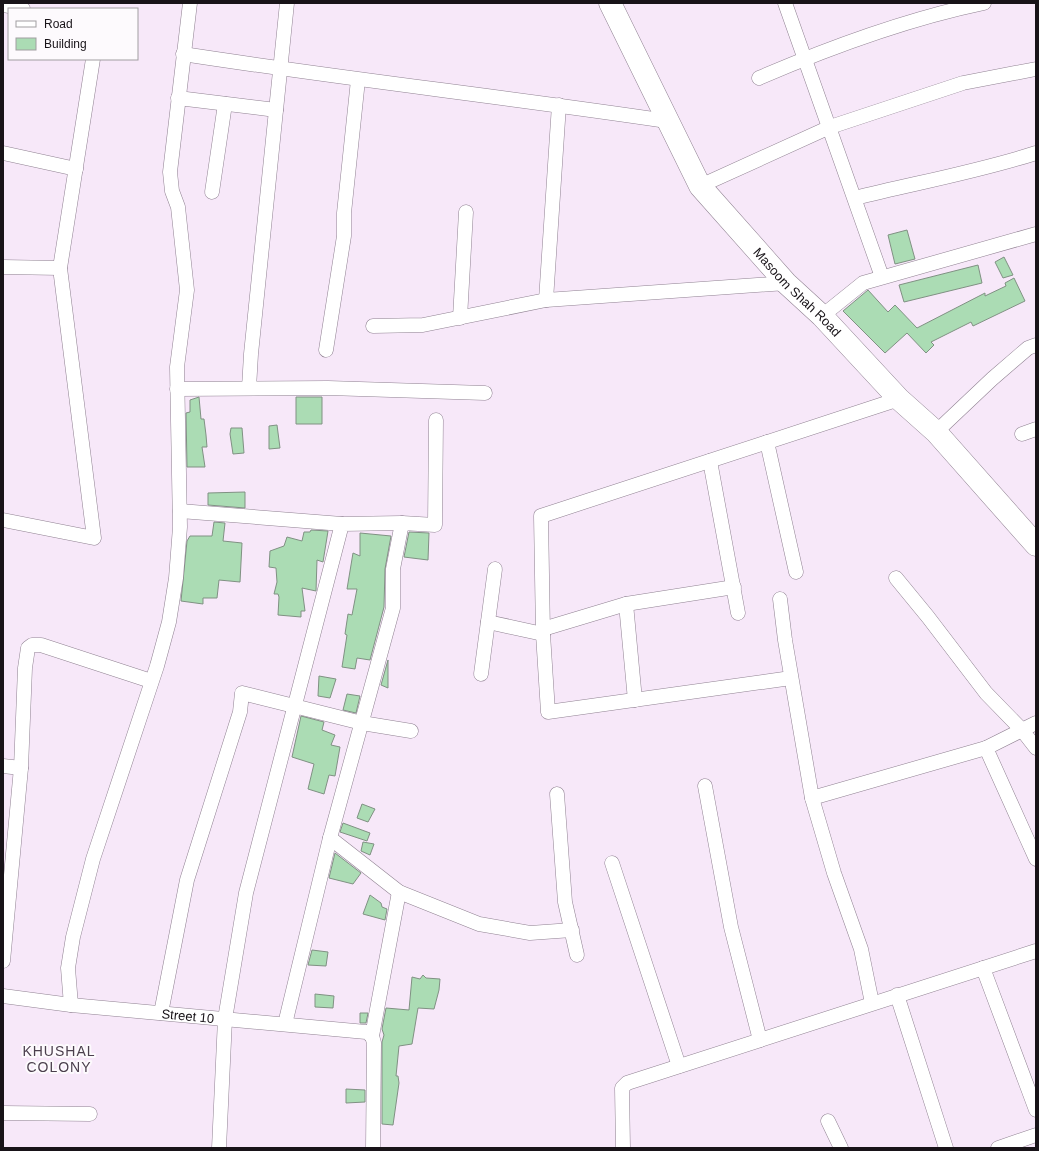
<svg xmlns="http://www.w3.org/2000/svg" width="1039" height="1151" font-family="Helvetica,sans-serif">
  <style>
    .building { fill: #abdcb4; stroke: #809183 }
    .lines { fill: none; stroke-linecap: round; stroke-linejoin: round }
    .minor-casing { stroke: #908292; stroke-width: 15 }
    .primary-casing { stroke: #908292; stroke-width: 23 }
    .minor { stroke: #fff; stroke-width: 14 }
    .primary { stroke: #fff; stroke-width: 22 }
    .labels { text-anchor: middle; stroke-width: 4; stroke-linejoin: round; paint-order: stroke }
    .street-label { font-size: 13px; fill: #181318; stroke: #fdfafd }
    .neighbourhood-label { font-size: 14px; letter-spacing: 1px; fill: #4b3f4d; stroke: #fdfafd }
  </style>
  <rect width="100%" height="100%" fill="#f7e8f9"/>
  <path class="building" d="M907 230 915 259 895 264 888 235Z
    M1004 257 1013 275 1003 278 995 262Z
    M978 265 982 283 904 302 899 285Z
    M1014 278 1025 301 973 326 971 322 931 342 934 345 926 353 907 333 885 353 843 311 868 290 888 312 895 305 917 328 985 293V296L1006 286 1005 283Z
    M199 397 201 419H204L206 435 207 447H202L205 467H187L186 413 190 412V400Z
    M296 397H322V424H296Z
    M277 425 280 448 269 449V426Z
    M231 428H242L244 453 233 454 230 434Z
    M245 492V508L208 505V493Z
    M214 522 225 523 223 541 242 543 240 582 219 580 217 598H203V604L181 601 187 541 190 536H212Z
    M311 530 328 531 323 562 317 560 316 591 302 588 305 611H301V617L278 615 279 597 278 594H274L277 582 276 568 269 567 270 551 284 546 287 537 302 541 304 532H310Z
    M409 532 429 533 428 560 404 557Z
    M360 533 391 536 385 569 384 607 370 660 357 658 355 669 342 667 347 635 345 634 348 614 352 615 357 589H347L353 553 360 556Z
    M388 660V688L381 685Z
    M319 676 336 679 330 698 318 696Z
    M347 694 360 696 356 713 343 710Z
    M301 716 324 722 322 730 335 735 331 745 340 747 335 776 329 775 324 794 308 789 314 764 292 757Z
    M362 804 375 809 368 822 357 818Z
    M343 823 370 833 367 841 340 832Z
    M363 842 374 844 370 855 361 851Z
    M335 853 361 873 353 884 329 878Z
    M370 895 381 903 382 907 387 909 385 920 363 914Z
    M312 950 328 952 326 966 308 965Z
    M423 975 426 978 440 979 439 990 434 1009 418 1008 412 1044 399 1046 396 1076H398L399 1083 393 1125 382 1124V1042L384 1035 382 1029 386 1008 409 1010 412 977 420 979Z
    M315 994 334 996 333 1008 315 1007Z
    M360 1013H368L366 1023H360Z
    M346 1089 365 1090V1102L346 1103Z"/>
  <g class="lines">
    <g class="minor-casing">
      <g id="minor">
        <path d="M785 3 882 277"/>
        <path d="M3 5 23 9"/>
        <path d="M183 54C344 79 506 97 667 121"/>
        <path d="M759 78C831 47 907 19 984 3"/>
        <path d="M178 98 276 110"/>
        <path d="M3 153 76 169"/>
        <path d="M700 186 830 127 963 83 1036 69"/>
        <path d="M212 192 225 104"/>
        <path d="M855 198C915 183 977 172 1036 153"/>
        <path d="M3 267 60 268"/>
        <path d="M546 300 559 105"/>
        <path d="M822 316 863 283 1036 234"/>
        <path d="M460 318 466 212"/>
        <path d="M373 326 423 325 546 300 786 283"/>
        <path d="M326 350 344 236V213L358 80"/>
        <path d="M249 388 251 354 287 3"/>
        <path d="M177 389 328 388 485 393"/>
        <path d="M436 420 435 525 402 523 393 569V608L330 838 399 892 479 924 530 933 572 930"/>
        <path d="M936 432 992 379 1028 348 1036 345"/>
        <path d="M1022 434 1036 429"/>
        <path d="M767 442 796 572"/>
        <path d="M710 461 738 613"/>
        <path d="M180 511 342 524"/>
        <path d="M3 520 94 538 60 268 93 59"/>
        <path d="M896 578 928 617 986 693 1022 730 1036 748"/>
        <path d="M780 599 785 640 812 798 986 748"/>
        <path d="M626 604 635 700"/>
        <path d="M488 622 543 634"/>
        <path d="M543 629 626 604 734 587"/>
        <path d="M481 674 495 569"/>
        <path d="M791 678 548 712 543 634 541 516 899 399"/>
        <path d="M1036 723 986 748 1036 859"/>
        <path d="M3 766 21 768"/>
        <path d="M705 786 731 927 760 1040"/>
        <path d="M557 794 565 902 577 955"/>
        <path d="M812 798 834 873 861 949 872 1003"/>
        <path d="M612 863 679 1066"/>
        <path d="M3 961 21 768 25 668 28 648 32 645H41L151 681"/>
        <path d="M983 968 1036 1110"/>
        <path d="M897 995 946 1148"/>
        <path id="s1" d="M3 996 71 1005 366 1032 372 1036"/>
        <path d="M71 1005 68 968 73 937 93 859 157 666 169 622 176 578 180 527 177 367 187 290 178 207 172 191 170 172 190 3"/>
        <path d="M161 1013 187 880 240 712 242 693 362 723 411 731"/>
        <path d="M285 1024 330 838"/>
        <path d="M3 1113 90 1114"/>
        <path d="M828 1121 841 1148"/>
        <path d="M219 1148 225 1019 246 893 342 524 402 523"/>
        <path d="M373 1148 374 1043 372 1036 399 892"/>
        <path d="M623 1148 622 1088 627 1083 1036 951"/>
        <path d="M998 1148 1036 1135"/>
      </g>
    </g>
    <g class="primary-casing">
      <g id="primary">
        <path id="s2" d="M610 3 700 186 786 283 822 316 899 399 936 432 1036 545"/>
      </g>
    </g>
    <use href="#minor" class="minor"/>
    <use href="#primary" class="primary"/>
  </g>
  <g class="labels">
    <g class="street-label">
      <text dy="5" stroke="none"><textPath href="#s2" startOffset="348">Masoom Shah Road</textPath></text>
      <text dy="5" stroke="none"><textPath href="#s1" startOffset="186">Street 10</textPath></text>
    </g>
    <g class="neighbourhood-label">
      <text x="59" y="1056">KHUSHAL<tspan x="59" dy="16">COLONY</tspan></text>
    </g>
  </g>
  <rect width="1039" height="1151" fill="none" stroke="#181318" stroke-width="8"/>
  <rect x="8" y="8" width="130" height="52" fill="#fdfafd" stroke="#a19ea1"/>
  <rect x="16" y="21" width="20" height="6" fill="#ffffff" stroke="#a19ea1"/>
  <text x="44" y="28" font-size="12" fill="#181318">Road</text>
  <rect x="16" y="38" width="20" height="12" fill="#abdcb4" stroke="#a19ea1"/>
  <text x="44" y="48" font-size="12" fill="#181318">Building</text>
</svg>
